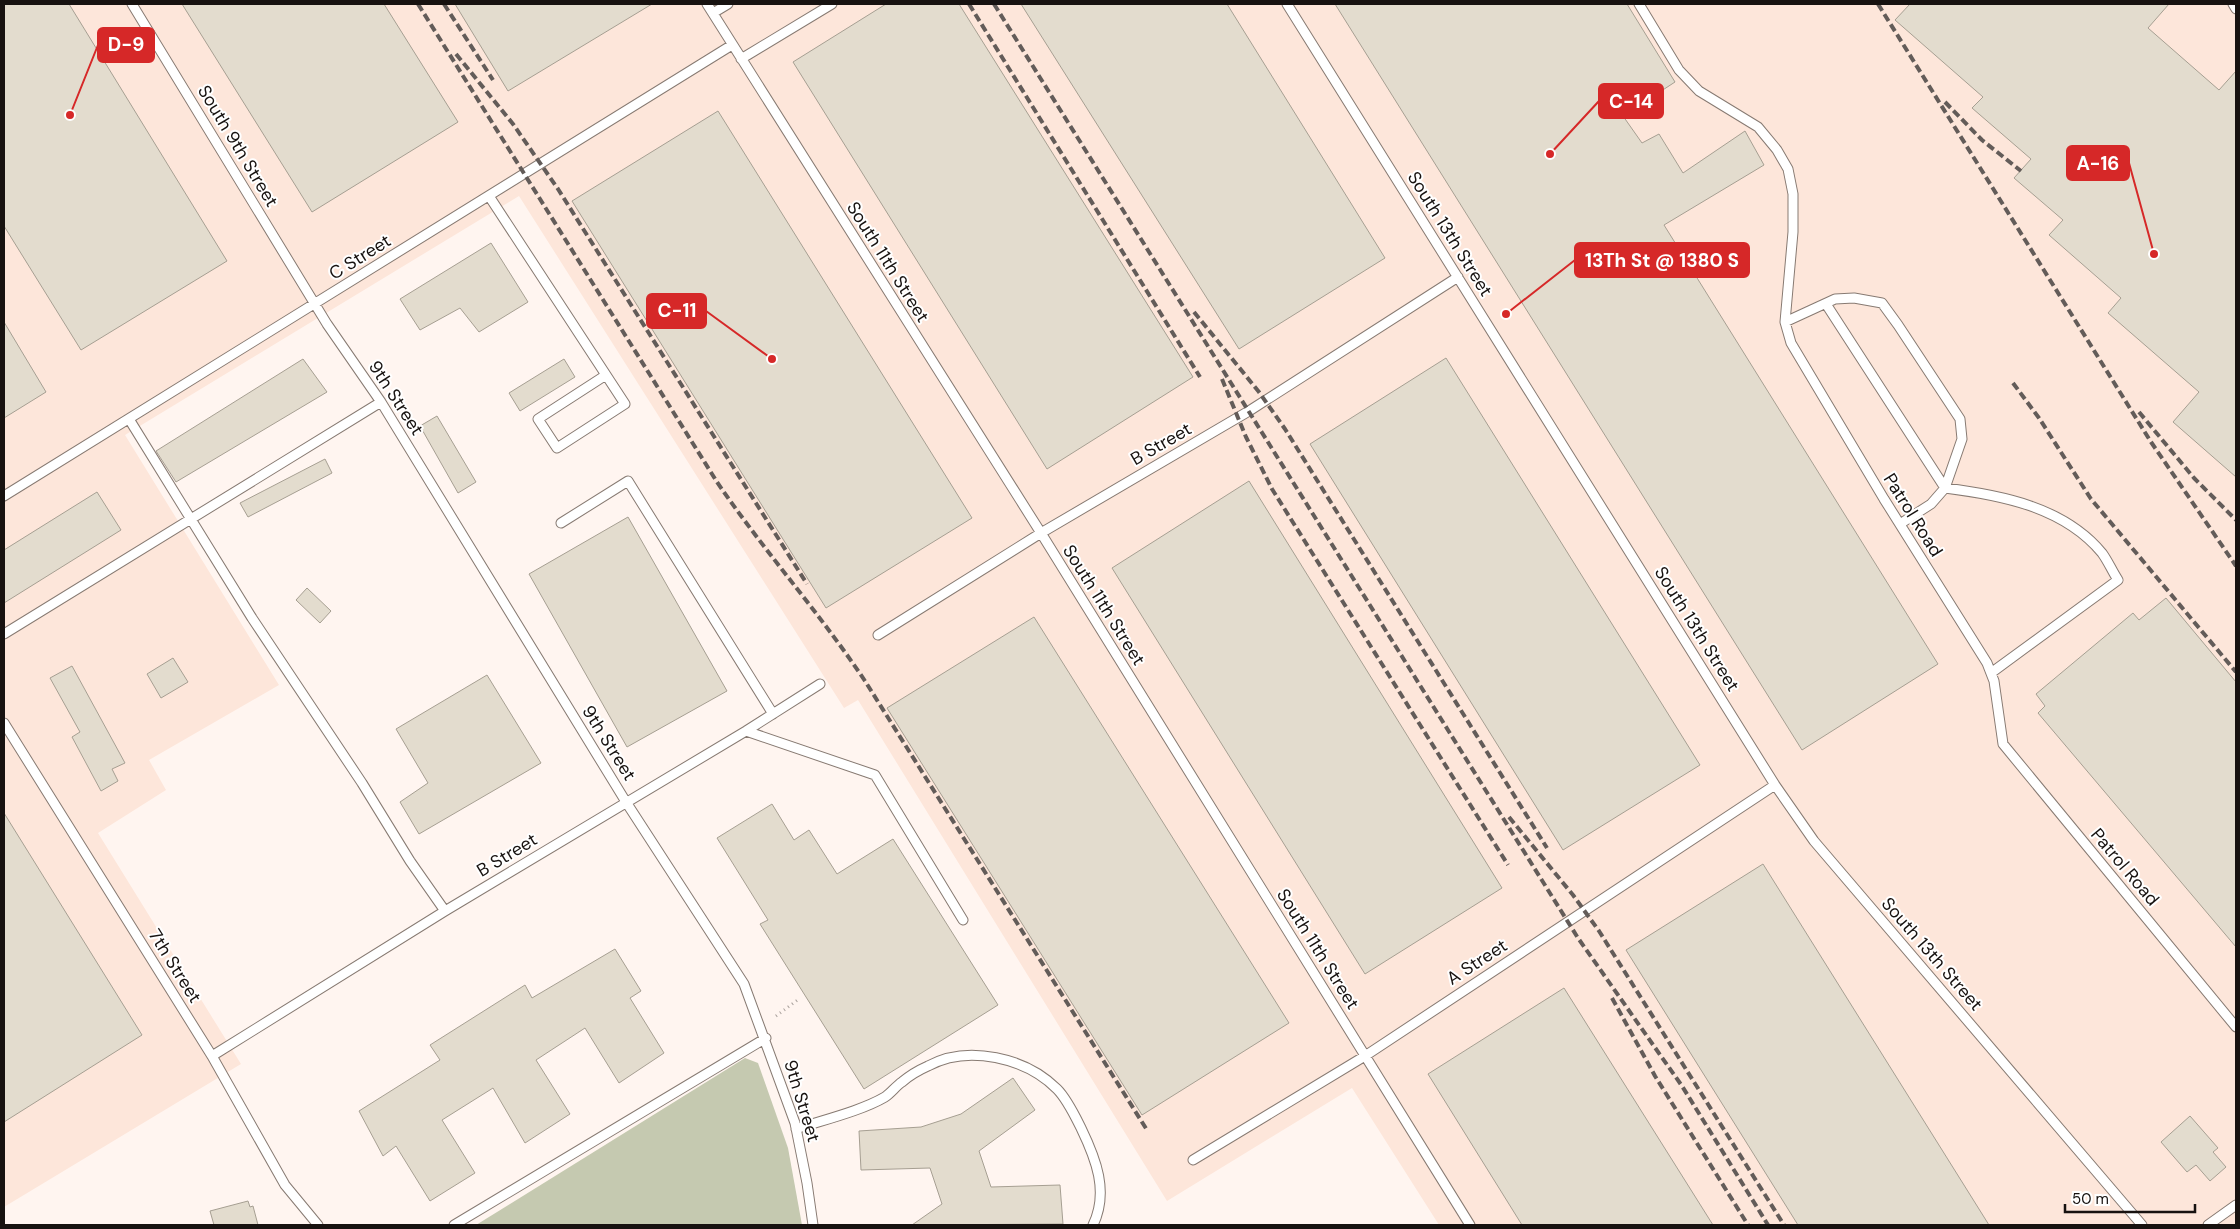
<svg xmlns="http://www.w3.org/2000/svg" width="2240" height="1229" font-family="'DM Sans',sans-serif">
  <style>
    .built { fill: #fde6da }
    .green { fill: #c5c9b0 }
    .building { fill: #e3dcce; stroke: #a69f92 }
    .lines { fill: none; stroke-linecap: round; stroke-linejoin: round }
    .lane-casing { stroke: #877a72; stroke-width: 11 }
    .path { stroke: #a8a09c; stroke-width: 3; stroke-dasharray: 1 4; stroke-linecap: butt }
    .lane { stroke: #fff; stroke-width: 9 }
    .rail { stroke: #635c59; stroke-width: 4; stroke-dasharray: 8 4; stroke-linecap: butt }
    .labels { text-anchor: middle; stroke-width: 4; stroke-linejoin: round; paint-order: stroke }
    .street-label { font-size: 18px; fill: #171210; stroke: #fff }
    .leader { fill: none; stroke: #d62828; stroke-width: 2 }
    .callout-dot { fill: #d62828; stroke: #fff; stroke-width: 2 }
    .callout { fill: #d62828; stroke: #d62828; stroke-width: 2 }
    .callout-label { font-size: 19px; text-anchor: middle; font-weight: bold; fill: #fff }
  </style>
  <rect width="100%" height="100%" fill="#fff5f0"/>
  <path class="built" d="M4 4H2236V1225H1439L1352 1088 1167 1201 858 700 844 708 519 196 125 435 279 685 149 760 166 790 98 833 241 1064 4 1207Z"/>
  <path class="green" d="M745 1058 758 1063 788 1148 802 1225H476Z"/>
  <path class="building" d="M4 4H69L227 261 81 350 4 226Z
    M182 4H384L458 122 312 212Z
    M455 4H652L508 91Z
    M886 4H959L1193 377 1047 469 793 62Z
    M1021 4H1227L1385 258 1239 349Z
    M1335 4H1627L1675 82 1623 116 1642 143 1659 134 1683 173 1745 131 1764 165 1664 225 1938 664 1802 750Z
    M1910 4H2169L2148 28 2219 90 2236 71V477L2173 422 2199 392 2108 313 2121 298 2049 235 2063 220 2014 178 2031 159 1972 108 1983 97 1895 20Z
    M718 111 972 518 826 608 572 201Z
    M491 243 528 302 479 332 460 308 420 330 400 299Z
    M4 322 46 392 4 418Z
    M1446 358 1700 765 1563 850 1310 444Z
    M303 359 327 392 176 482 156 451Z
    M564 359 575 377 520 411 509 393Z
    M437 416 476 482 458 493 420 426Z
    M325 459 332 473 248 517 240 503Z
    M1249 481 1502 888 1365 974 1112 568Z
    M97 492 121 530 4 603V550Z
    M628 517 727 691 627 747 529 574Z
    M307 588 331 611 320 623 296 600Z
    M2166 598 2236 682V947L2038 713 2045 706 2036 694 2133 613 2139 620Z
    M1034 617 1289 1023 1142 1115 887 708Z
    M173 658 188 682 161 698 147 674Z
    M72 666 125 763 112 769 118 781 101 791 72 737 80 732 50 678Z
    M487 675 541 763 419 834 400 802 428 783 396 729Z
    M772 804 794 840 809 830 837 874 893 839 998 1005 864 1089 760 924 768 920 717 838Z
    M4 813 142 1035 4 1122Z
    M1763 864 1989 1225H1798L1626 950Z
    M615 949 641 991 630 998 664 1053 619 1083 585 1028 536 1060 570 1114 525 1143 493 1088 442 1120 475 1173 430 1201 396 1146 383 1156 359 1111 440 1060 430 1045 525 985 532 998Z
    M1564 988 1713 1225H1522L1428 1074Z
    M1013 1078 1035 1110 979 1151 991 1187 1060 1185 1063 1224 912 1225 942 1204 930 1168 861 1170 859 1131 921 1127 961 1114Z
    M2190 1116 2218 1148 2213 1152 2226 1167 2210 1181 2196 1165 2187 1172 2161 1142Z
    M248 1201 250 1207 253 1206 258 1225H214L210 1211Z"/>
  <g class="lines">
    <g class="lane-casing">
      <path id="lane" d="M132 4 327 324 381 402 626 802 744 984 795 1123 807 1183 813 1225
        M707 4 1041 533 1470 1225
        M1287 4 1775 785 1814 841 2142 1225
        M1639 4 1679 70 1699 91 1758 127 1777 150 1788 169 1793 194V232L1785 322 1791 343 1884 499 1987 663 1994 681 2003 744 2236 1027
        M2233 4 2236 9
        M713 13 728 4
        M741 59 832 4
        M489 196 625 404 557 448 538 419 606 375
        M1826 304 1945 488C2001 495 2064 507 2102 553 2108 561 2112 571 2118 580L1991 673
        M1785 322 1835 299 1854 298 1882 303 1898 325 1960 419 1962 439 1945 488 1931 504 1900 524
        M129 419 252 618 362 783 410 861 445 911
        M4 496 732 45
        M561 523 628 481 773 714
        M4 634 381 402
        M878 635 1041 533 1249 411 1458 277
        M4 723 212 1056 285 1185 318 1225
        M746 731 875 775 963 920
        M212 1056 445 911 746 731 820 684
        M796 1129C823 1120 861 1111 885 1097 891 1093 896 1086 902 1082 909 1076 919 1070 928 1066 968 1044 1026 1058 1057 1089 1067 1099 1075 1116 1081 1128 1096 1159 1109 1192 1093 1225
        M1193 1160 1365 1056 1775 785
        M454 1225 766 1038
        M2208 1225 2236 1205"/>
    </g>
    <path class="path" d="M776 1016 799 999"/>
    <use href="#lane" class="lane"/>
    <path class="rail" d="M418 4 717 482C764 551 819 612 865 681L1147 1130
      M444 4 493 80
      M969 4 1200 377
      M994 4 1578 938 1682 1086 1768 1225
      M1878 4 2151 442 2236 566
      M456 54 513 124 558 189 807 584
      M1945 102 1982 140 2021 171
      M1194 312 1259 392 1285 429 1547 848
      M1222 379 1246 437 1272 489 1508 865
      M2013 383 2039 418 2091 499 2236 672
      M2139 412 2194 478 2236 520
      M1509 817 1573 895 1599 931 1784 1225
      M1612 998 1655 1076 1748 1225"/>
  </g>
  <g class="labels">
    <g class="street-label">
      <text transform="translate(238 146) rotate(59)" y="6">South 9th Street</text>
      <text transform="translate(1450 234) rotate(58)" y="6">South 13th Street</text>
      <text transform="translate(360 257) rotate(-32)" y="6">C Street</text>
      <text transform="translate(888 262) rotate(58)" y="6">South 11th Street</text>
      <text transform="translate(396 398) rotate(57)" y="6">9th Street</text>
      <text transform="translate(1161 444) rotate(-30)" y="6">B Street</text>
      <text transform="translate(1913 515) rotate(58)" y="6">Patrol Road</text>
      <text transform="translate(1104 605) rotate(58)" y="6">South 11th Street</text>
      <text transform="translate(1697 629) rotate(58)" y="6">South 13th Street</text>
      <text transform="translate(609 743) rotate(58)" y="6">9th Street</text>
      <text transform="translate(507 855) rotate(-31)" y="6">B Street</text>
      <text transform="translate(2125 867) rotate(50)" y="6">Patrol Road</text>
      <text transform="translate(1318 949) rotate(58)" y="6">South 11th Street</text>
      <text transform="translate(1932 954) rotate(49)" y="6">South 13th Street</text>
      <text transform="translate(1477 962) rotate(-33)" y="6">A Street</text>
      <text transform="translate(175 966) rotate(58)" y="6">7th Street</text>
      <text transform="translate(802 1101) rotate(73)" y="6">9th Street</text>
    </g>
  </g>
  <path class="leader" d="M70 115L98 45M1550 154L1599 101M2154 254L2129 163M1506 314L1575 260M772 359L706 311"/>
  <g class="callout-dot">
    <circle cx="70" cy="115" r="5"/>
    <circle cx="1550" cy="154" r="5"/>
    <circle cx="2154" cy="254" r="5"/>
    <circle cx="1506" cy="314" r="5"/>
    <circle cx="772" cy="359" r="5"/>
  </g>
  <g class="callout">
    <rect x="98" y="28" width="56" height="34" rx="5"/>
    <rect x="1599" y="84" width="64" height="34" rx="5"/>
    <rect x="2067" y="146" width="62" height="34" rx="5"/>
    <rect x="1575" y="243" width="174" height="34" rx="5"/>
    <rect x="647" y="294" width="59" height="34" rx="5"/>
  </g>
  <g class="callout-label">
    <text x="126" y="51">D-9</text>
    <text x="1631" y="108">C-14</text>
    <text x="2098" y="170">A-16</text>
    <text x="1662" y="267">13Th St @ 1380 S</text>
    <text x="677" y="317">C-11</text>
  </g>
  <rect width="2240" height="1229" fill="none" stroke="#171210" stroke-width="10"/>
  <path d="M2065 1204v8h130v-8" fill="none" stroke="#171210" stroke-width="2.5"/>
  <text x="2072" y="1204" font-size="15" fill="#171210" stroke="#ffffff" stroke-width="4" paint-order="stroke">50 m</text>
</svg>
